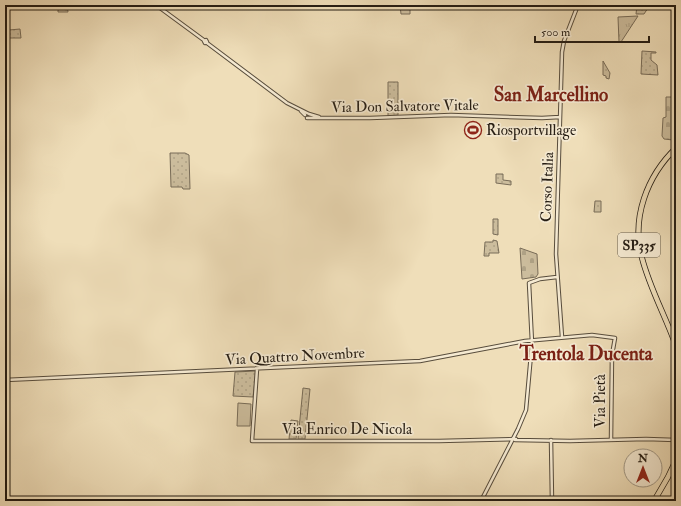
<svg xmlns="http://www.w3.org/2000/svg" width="681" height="506" font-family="'IM FELL Double Pica',serif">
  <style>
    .grass { fill: url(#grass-dots); stroke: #786c58 }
    .cemetery { fill: url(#cemetery-stones); stroke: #786c58 }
    .park { fill: url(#park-tufts); stroke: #786c58 }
    .garden { fill: #ccbd9d; stroke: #786c58 }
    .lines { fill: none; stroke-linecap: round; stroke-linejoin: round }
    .tertiary-casing { stroke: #574c3c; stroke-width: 4.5 }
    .secondary-casing { stroke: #241c13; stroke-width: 5 }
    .trunk-casing { stroke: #241c13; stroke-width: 6 }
    .tertiary { stroke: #f5ead2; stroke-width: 2.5 }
    .secondary { stroke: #f5ead2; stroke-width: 3 }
    .trunk { stroke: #efdeb9; stroke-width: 4.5 }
    .labels { text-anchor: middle; stroke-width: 3.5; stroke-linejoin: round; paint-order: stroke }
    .shield { fill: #f5ead2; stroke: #635a4c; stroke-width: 1 }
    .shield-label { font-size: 14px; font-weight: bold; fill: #241c13 }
    .street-label { font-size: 15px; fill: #241c13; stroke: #f5ead2 }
    .poi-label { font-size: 15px; fill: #241c13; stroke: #f5ead2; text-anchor: start }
    .district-label { font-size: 19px; font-weight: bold; fill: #7a1f14; stroke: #f5ead2 }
  </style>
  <defs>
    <pattern id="grass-dots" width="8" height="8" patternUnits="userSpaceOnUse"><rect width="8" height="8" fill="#ccbd9d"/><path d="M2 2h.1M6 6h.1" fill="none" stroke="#afa286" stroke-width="1.8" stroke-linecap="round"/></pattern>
    <pattern id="cemetery-stones" width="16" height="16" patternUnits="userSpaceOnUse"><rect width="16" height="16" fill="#ccbd9d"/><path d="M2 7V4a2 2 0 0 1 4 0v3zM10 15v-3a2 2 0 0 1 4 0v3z" fill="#afa286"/></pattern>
    <pattern id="park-tufts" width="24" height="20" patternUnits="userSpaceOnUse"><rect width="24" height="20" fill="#ccbd9d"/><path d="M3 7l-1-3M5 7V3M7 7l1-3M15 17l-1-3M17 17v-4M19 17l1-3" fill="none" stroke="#afa286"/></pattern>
  </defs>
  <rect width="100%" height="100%" fill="#efdeb9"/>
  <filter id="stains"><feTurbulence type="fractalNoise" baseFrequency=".005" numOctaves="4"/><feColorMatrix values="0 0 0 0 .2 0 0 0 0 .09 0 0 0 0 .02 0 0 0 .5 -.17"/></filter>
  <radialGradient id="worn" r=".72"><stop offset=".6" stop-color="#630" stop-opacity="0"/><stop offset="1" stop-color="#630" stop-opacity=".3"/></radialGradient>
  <path class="grass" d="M58 5H67L68 12H58Z
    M637 5H650L644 14H636Z
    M20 29 21 38H9V30Z
    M642 51 656 52V53H651V60L657 65 658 75 641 74Z
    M603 61 610 73 609 79 606 78V76L603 75Z
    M388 82H398V115L388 116Z
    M170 153H185L189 155 190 189H183L182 187H171Z
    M496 174H503V180L511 181V185L496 183Z
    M595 201H601V212H594Z
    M493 219H498V235L493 234Z
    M493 240 497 241 499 253H489V256H484L485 242H493Z
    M256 371 253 397 233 396 235 372Z
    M303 388 310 389 305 439H298Z
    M291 420 298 421 296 439H289Z"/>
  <path class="cemetery" d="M666 97H676V136L673 140 664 139 662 136 663 118 666 117Z
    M520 248 537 254 538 274 536 277 522 279Z"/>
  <path class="park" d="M638 16 621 42H619L618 17Z"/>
  <path class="garden" d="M400 5H410V14H401Z
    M238 403 251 404 250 426H237Z"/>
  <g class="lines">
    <g class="tertiary-casing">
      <path id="tertiary" d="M156 5 205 41
        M206 40 207 42 205 43 204 41Z
        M207 43 287 103 309 114 319 117
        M301 111 305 115
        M307 118H370L451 115 542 118 560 117
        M562 337 556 254 562 52 564 41 578 5
        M257 369 252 441H439L516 439
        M5 380 420 361 525 341 592 335 615 338 612 355 611 440
        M515 440 570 441 646 439 676 440
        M551 440 552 501
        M481 501 518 429 526 410 532 343 529 283 540 279 557 277"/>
    </g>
    <g class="secondary-casing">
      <path id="secondary" d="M670 5 676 8"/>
    </g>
    <g class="trunk-casing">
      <path id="trunk" d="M676 148C647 176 631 218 642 258 650 289 666 317 676 346
        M654 501 668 477 676 460"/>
    </g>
    <use href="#tertiary" class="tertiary"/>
    <use href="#secondary" class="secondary"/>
    <use href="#trunk" class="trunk"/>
  </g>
  <defs>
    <g id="stadium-ring" transform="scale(0.9)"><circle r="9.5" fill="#f5ead2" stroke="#8f2418" stroke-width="1.5"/><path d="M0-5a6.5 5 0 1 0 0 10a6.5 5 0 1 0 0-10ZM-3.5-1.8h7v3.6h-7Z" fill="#8f2418"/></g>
  </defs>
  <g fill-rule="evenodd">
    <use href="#stadium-ring" x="473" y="130"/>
  </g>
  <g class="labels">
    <rect class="shield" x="618" y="233" width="42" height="24" rx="3"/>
    <g class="shield-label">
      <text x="639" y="250">SP335</text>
    </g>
    <g class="street-label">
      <text transform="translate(405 106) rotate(-1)" y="5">Via Don Salvatore Vitale</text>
      <text transform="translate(547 187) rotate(-88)" y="5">Corso Italia</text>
      <text transform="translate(295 356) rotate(-3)" y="5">Via Quattro Novembre</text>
      <text transform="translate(600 401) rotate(-90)" y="5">Via Pietà</text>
      <text x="347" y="434">Via Enrico De Nicola</text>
    </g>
    <g class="poi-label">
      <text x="486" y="135">Riosportvillage</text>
    </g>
    <g class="district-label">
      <text x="551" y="101">San Marcellino</text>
      <text x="586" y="360">Trentola Ducenta</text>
    </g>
  </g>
  <rect width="681" height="506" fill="none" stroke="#efdeb9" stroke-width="20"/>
  <rect x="6" y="6" width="669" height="494" fill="none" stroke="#241c13" stroke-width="2"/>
  <rect x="10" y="10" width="661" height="486" fill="none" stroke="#241c13"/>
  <g transform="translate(643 468)"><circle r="19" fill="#f5ead2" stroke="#a19886"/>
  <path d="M0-3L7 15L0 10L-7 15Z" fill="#8f2418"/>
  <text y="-6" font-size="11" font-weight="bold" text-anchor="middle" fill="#241c13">N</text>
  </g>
  <path d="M535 36v6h114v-6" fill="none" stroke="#241c13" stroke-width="2"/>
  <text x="541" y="36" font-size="12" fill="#241c13" stroke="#f5ead2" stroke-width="3" paint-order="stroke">500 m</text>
  <rect width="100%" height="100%" filter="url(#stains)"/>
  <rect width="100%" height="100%" fill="url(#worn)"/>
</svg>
